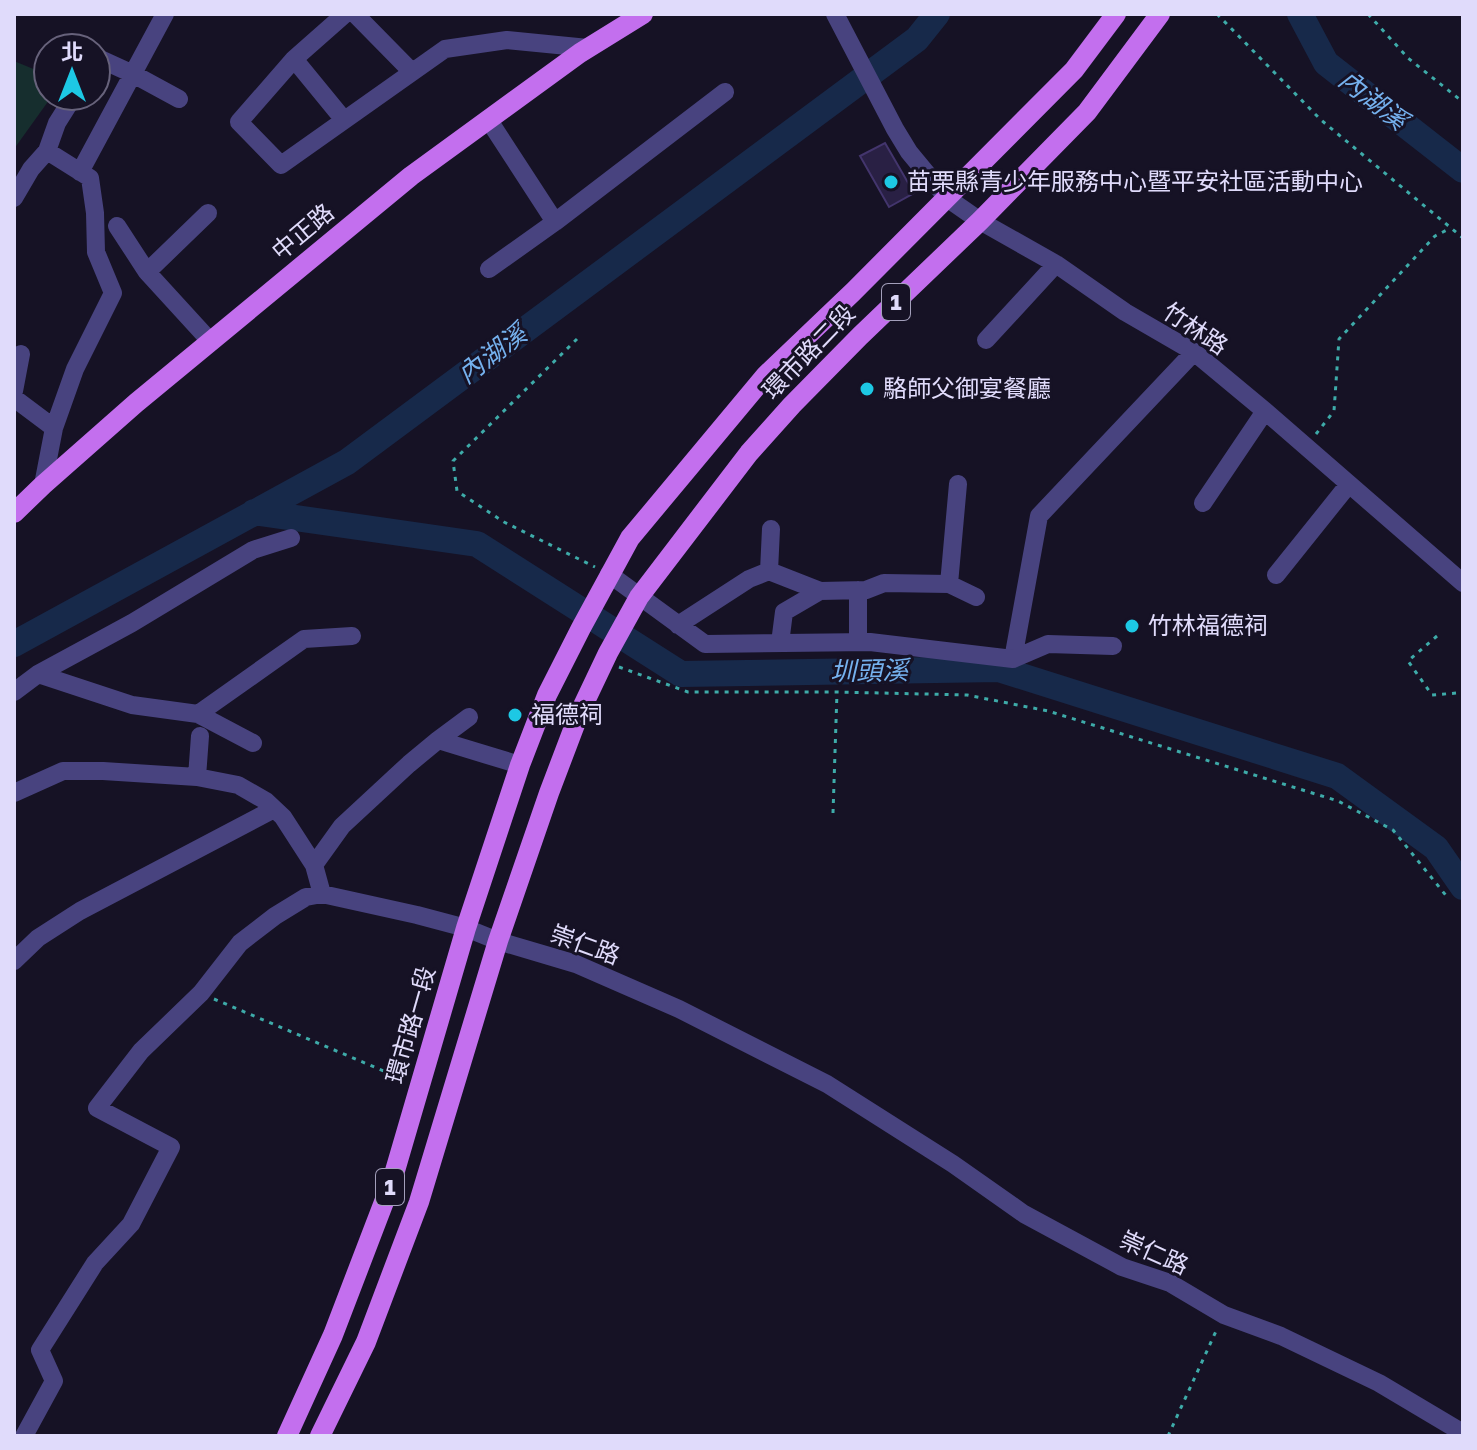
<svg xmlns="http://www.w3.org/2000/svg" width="1477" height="1450" font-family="'Golos Text','Noto Sans TC',sans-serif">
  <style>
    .green { fill: #162e2e }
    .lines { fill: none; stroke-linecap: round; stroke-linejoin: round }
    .river { stroke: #17294a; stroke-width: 26 }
    .building { fill: #292044; stroke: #43356d; stroke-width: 2 }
    .path { stroke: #3eaba9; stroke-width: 3; stroke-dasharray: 4 6; stroke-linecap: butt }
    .minor { stroke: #48437f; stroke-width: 18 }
    .major { stroke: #c36fee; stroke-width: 20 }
    .poi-dot { fill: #1dc8e4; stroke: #161225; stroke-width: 3 }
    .labels { text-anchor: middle; stroke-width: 6; stroke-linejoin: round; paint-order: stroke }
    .shield { fill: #161225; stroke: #a39fbb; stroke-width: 2 }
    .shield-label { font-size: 22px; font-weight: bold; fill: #e0dbfb }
    .poi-label { font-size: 24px; fill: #e0dbfb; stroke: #161225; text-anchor: start }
    .street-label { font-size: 24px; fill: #e0dbfb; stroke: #161225 }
    .water-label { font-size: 26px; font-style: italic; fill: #75b1ee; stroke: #161225 }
  </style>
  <rect width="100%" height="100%" fill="#161225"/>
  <path class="green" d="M14 61 48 75V96H52L14 149Z"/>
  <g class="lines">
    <path class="river" d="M1300 14 1326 63 1463 170
      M254 512 477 544 681 674 999 669 1337 776 1436 848 1463 887
      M14 644 347 462 917 39 937 14"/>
  </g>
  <path class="building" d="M885 143 914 193 889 207 860 156Z"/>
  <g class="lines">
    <path class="path" d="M1217 14 1321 120 1463 238
      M1368 14 1408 58 1463 102
      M577 339 453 461 457 491 504 522 595 567
      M1316 434 1334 411 1339 339 1435 236 1451 228
      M1437 636 1408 661 1432 695 1457 693 1463 695
      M619 667 688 692H837L967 695 1048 711 1338 801 1393 830 1448 898
      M833 813 837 692
      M214 999 405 1080
      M1168 1436 1217 1329"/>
    <path class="minor" d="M345 14 294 59 239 122 281 165 445 49 507 40 588 48
      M355 14 412 72
      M835 14 895 129 909 152 947 198 980 221 1056 264 1125 312 1194 352 1265 411 1463 583
      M294 59 344 120
      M96 61 98 58 133 74 179 99
      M488 119 555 222 725 92
      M47 151 57 123 74 96
      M80 172 165 14
      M14 198 31 169 47 151 90 178 95 213 96 252 113 293 75 369 54 428 43 485
      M208 213 147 272 211 342
      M117 226 147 272
      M489 269 555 222
      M986 340 1056 264
      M14 391 21 354
      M14 398 54 428
      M1203 503 1265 411
      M769 571 771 529
      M609 574 705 644 870 642 1013 659 1048 644 1113 646
      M1276 575 1349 484
      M949 584 976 597
      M858 590V642
      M678 625 749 579 769 571 820 591 866 590 884 583 949 584 958 484
      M780 643 784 612 820 591
      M1013 659 1039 516 1194 352
      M38 674 132 705 198 714 304 639 352 636
      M14 692 38 674 132 623 253 550 291 538
      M198 714 253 743
      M438 740 469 717
      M197 777 200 736
      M14 793 63 771H103L197 777 238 785 266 801 283 817 314 865 322 894
      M314 865 342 826 409 764 438 740 520 765
      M14 961 38 938 80 911 274 809
      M24 1436 54 1381 40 1350 95 1263 131 1224 171 1147 97 1108 141 1051 201 993 240 943 275 916 306 897 322 894 417 915 466 928 498 941 576 964 679 1009 827 1084 953 1164 1024 1214 1122 1267 1170 1283 1224 1315 1281 1336 1379 1383 1463 1433"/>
    <path class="major" d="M14 513 43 485 136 403 411 176 580 53 643 14
      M287 1436 333 1335 392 1181 466 928 520 765 547 695 581 628 630 538 766 375 853 292 1074 70 1116 14
      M320 1436 366 1342 419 1202 498 941 549 793 579 714 608 653 639 597 749 453 792 405 860 336 980 221 1087 112 1160 14"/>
  </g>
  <g class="poi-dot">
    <circle cx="891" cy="182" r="8"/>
    <circle cx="867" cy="389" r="8"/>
    <circle cx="1132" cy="626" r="8"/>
    <circle cx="515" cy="715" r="8"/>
  </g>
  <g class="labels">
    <g class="shield">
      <rect x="882" y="284" width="28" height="36" rx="6"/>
      <rect x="376" y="1169" width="28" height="36" rx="6"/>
    </g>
    <g class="shield-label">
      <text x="896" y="310">1</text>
      <text x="390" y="1195">1</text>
    </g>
    <g class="poi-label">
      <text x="907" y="190">苗栗縣青少年服務中心暨平安社區活動中心</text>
      <text x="883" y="397">駱師父御宴餐廳</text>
      <text x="1148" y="634">竹林福德祠</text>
      <text x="531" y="723">福德祠</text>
    </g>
    <g class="street-label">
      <text transform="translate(303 232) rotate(-40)" y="8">中正路</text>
      <text transform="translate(1195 329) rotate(34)" y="8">竹林路</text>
      <text transform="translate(809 352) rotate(-46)" y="8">環市路二段</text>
      <text transform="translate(585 945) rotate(20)" y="8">崇仁路</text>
      <text transform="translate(411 1025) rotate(-74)" y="8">環市路一段</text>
      <text transform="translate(1154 1253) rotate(24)" y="8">崇仁路</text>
    </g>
    <g class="water-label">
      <text transform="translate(1373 100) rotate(38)" y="9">內湖溪</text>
      <text transform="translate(492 354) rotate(-37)" y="9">內湖溪</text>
      <text transform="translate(869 671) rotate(-1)" y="9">圳頭溪</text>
    </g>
  </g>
  <rect width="1477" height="1450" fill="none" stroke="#e0dbfb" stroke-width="32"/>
  <g transform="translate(72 72)"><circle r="38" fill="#161225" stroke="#67627b" stroke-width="2"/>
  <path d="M0-6L14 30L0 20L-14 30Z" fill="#1dc8e4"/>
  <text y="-12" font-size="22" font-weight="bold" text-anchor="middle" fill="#e0dbfb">北</text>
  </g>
</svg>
